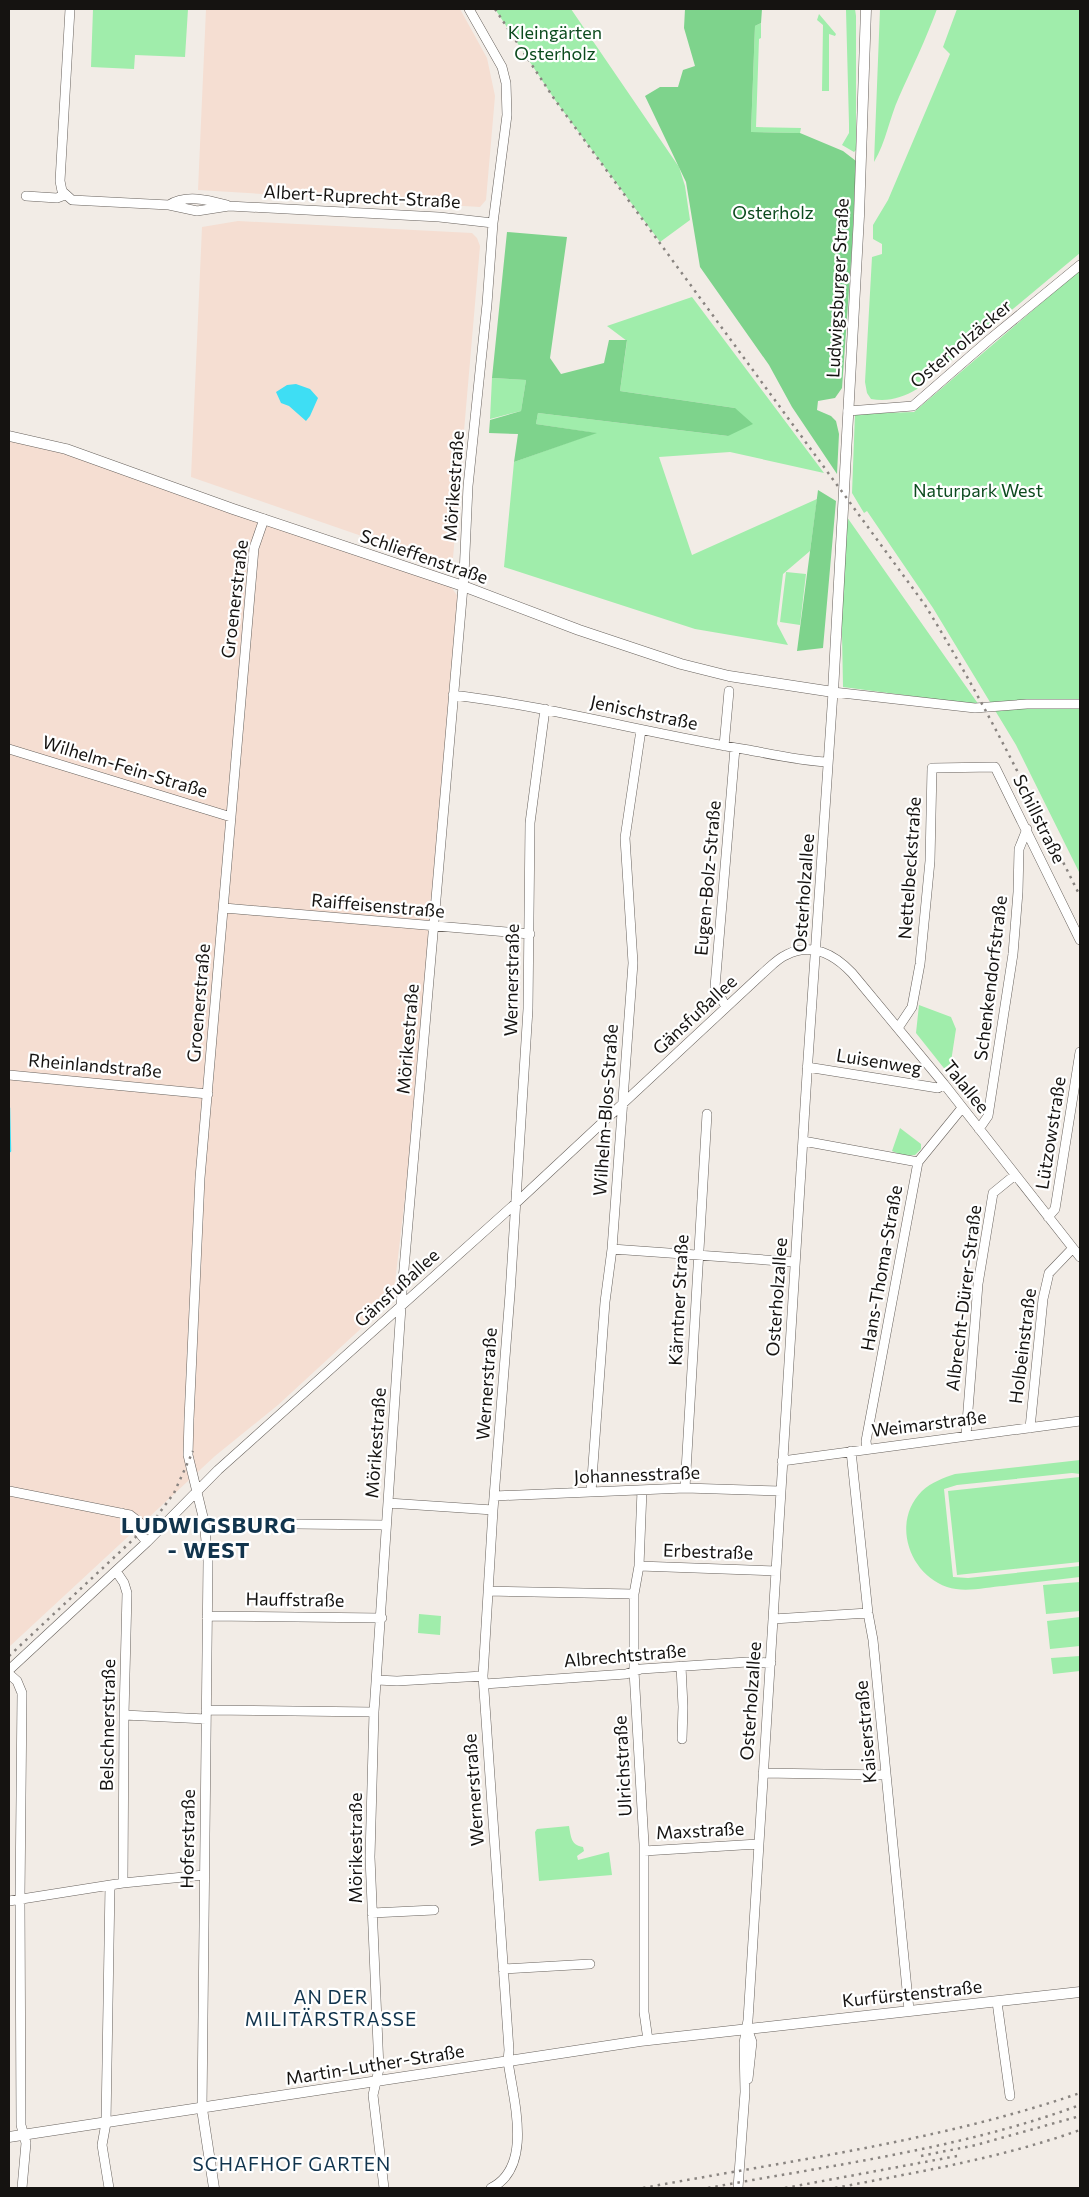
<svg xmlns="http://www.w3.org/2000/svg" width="1089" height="2197" font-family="Commissioner,sans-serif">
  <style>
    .industrial { fill: #f5ded2 }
    .green { fill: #a0edab }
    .forest { fill: #7ed38c }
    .water { fill: #3edef4 }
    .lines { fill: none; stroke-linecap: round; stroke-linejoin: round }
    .stream { stroke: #3edef4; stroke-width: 2.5 }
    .minor-casing { stroke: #68625d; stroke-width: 10 }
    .tertiary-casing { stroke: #68625d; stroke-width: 11 }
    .minor { stroke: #fff; stroke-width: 9 }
    .tertiary { stroke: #fff; stroke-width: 10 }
    .rail { stroke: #898480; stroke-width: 2.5; stroke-dasharray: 2.5 5; stroke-linecap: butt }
    .labels { text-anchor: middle; stroke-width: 4.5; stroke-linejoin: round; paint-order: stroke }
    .park-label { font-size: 18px; fill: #0c4b1e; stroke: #fff }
    .street-label { font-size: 18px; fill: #151311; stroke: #fff }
    .neighbourhood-label { font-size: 19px; letter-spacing: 1px; fill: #11344d; stroke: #fff }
    .district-label { font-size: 22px; font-weight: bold; letter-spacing: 1px; fill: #11344d; stroke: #fff }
  </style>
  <rect width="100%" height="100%" fill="#f2ece6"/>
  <path class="industrial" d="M206 9H460L487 58 495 96 486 200 480 207 198 190Z
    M238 221 472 233 477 238 480 246 453 558 431 560 191 477 202 227Z
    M9 436 28 439 446 580 459 598 411 1147 393 1299 278 1405 215 1456 9 1647Z"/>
  <path class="green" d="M93 9H188L185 57 135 55 134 69 91 67Z
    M495 9H571L679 167 685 186 690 220 660 242 555 100Z
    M840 9H855L856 16V150L854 152 842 145 849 133V124L846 10Z
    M880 9H937C926 39 912 68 899 97 889 119 886 142 874 162Z
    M957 9H1080V253L917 389C902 398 888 402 871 399L867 393 865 382 872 257 882 254V244L873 239V225L888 200 950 54 943 47Z
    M819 14 836 34 835 36 829 34V91H822L823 25 817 20Z
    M761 23V38L759 39 756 127 801 128 800 133 751 132 755 26Z
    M1080 270V874L1016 745 933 608 867 511 864 513 852 493 855 414 914 412Z
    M692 297 824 473 730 452 659 457 692 555 817 499 810 551 783 574 777 624 788 645 695 629 504 567 514 462 595 433 536 424 538 413 728 436 735 408 620 391 627 341 607 326Z
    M492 378 526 380 521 411 490 419Z
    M842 510 979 705 843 687 841 581Z
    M786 572 806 574 800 625 780 622Z
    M919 1005 951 1017 956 1029 950 1068 947 1072 916 1033Z
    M900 1128 921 1144V1149L915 1155 904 1156 892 1151Z
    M1080 1460V1474L1072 1473 957 1485 944 1489 953 1577 968 1578 1080 1566V1577C1055 1580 1030 1583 1004 1586 987 1587 965 1593 947 1587 909 1574 891 1522 922 1491 932 1482 943 1478 955 1474Z
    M1080 1477V1562L957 1575 948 1491Z
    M1080 1582V1611L1046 1614 1043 1585Z
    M419 1614 441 1616 440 1635 418 1633Z
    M1080 1617V1646L1050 1649 1047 1621Z
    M1080 1656V1671L1053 1674 1051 1658Z
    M569 1826C571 1837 571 1845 583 1847L584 1851 577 1856 578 1860 609 1852 612 1875 539 1881 535 1832 537 1829Z"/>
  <path class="forest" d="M685 9H762L761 23 755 26 751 132 800 133 843 151 856 161 852 247 842 388 835 398 818 401 817 410 831 416 836 421 839 434 837 474 792 407 769 365 700 267 686 182 645 96 660 87H678L683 70 695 66 684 28Z
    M507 232 567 237 550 358 561 374 604 363 609 340H627L620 391 735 408 753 424 728 436 538 413 536 424 597 433 514 462 518 434 489 433 490 420 521 411 526 380 492 378Z
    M818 490 836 501 823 648 797 651Z"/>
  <path class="water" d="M296 384 310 389 318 398 310 416 306 421 289 406 281 403 276 392 287 385Z"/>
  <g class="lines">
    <path class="stream" d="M9 1108 10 1151"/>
    <g class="minor-casing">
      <path id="minor" d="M70 9 60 181 62 191 72 200 169 205 197 211 229 206 439 217 493 223
        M26 196 57 198 65 195
        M169 205C186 194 208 200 227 205
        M848 411 913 406 990 339 1080 265
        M453 695C553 707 650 734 749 750 775 755 802 761 828 762
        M724 746 729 691
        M9 749 231 817
        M224 908 530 934
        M726 1007 715 987 735 748
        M898 1028 912 1007 920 964 930 861 932 768 995 767 1080 940
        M807 1067 938 1088 944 1084
        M9 1075 208 1094
        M979 1129 988 1116 1013 954 1018 892 1019 849 1027 829
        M803 1141 918 1162
        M1048 1217 1055 1209 1080 1052
        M612 1249 795 1262
        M1030 1428 1043 1299 1049 1273 1073 1248
        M966 1435 978 1284 993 1193 1015 1175
        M867 1449 866 1441 918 1162 962 1108
        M851 1451 868 1613 873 1640 909 2010
        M782 1461 1080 1421
        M685 1488 707 1114
        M642 1490 639 1566 634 1594V1671L644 1844V2012L648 2040
        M9 1491 130 1515 155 1534
        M591 1492 605 1302 612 1249 633 963 625 838 641 730
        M495 1496 685 1488 781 1491
        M388 1503 493 1510
        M122 1513 147 1542
        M295 1524 386 1525
        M639 1566 776 1571
        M116 1571 124 1583 127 1593 124 1715 123 1883
        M488 1591 634 1594
        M207 1616 382 1618
        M773 1619 868 1613
        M681 1666 683 1707 682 1739
        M9 1670 147 1542 218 1470 516 1203 762 974C769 968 777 959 786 955 811 942 834 954 852 973L944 1084 1080 1257
        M9 1674 17 1681 22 1693 20 1899 21 2125 26 2143 22 2188
        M377 1680 397 1681 483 1676
        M484 1684 626 1674 641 1669 747 1662 771 1663
        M206 1710 374 1712
        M124 1715 206 1719
        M763 1773 886 1775
        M644 1851 758 1844
        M9 1901 123 1883 204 1875
        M372 1913 434 1910
        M503 1969 590 1964
        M997 2002 1010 2096
        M747 2028 752 2042 748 2079
        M202 2109 208 1561 204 1521 188 1455 189 1419 200 1178 254 548 264 519
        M109 2188 102 2145 106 2123 110 1885
        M384 2188 373 2095 379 2069 370 1857 374 1712 402 1292 464 575 468 486 487 304 493 223 507 115 506 83 502 67 469 9
        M491 2188C534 2167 513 2099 508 2061L509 2050 483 1676 493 1510 510 1294 528 1009 530 823 545 709
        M738 2188 745 2092 744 2043 748 2020 807 1074 833 692 975 708 1027 704H1080"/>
    </g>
    <g class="tertiary-casing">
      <path id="tertiary" d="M9 436 66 449 233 509 463 586 579 630 681 664 729 676 833 692 859 216 866 9
        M202 2109 214 2188
        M9 2137 640 2041 1080 1992"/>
    </g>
    <use href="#minor" class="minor"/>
    <use href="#tertiary" class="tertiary"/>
    <path class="rail" d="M495 9 555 100 925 605C983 699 1031 798 1080 896
      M9 1656 155 1519 174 1493 193 1451
      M921 2156 976 2145 1080 2116
      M643 2188C788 2161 940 2141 1080 2093
      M708 2188C832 2165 961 2149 1080 2105
      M785 2188 957 2156
      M835 2188C918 2172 1001 2158 1080 2130"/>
  </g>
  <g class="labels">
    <g class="park-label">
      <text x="555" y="39">Kleingärten<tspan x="555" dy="21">Osterholz</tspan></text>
      <text x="773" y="219">Osterholz</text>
      <text x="978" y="497">Naturpark West</text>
    </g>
    <g class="street-label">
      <text transform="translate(362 197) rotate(3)" y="6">Albert-Ruprecht-Straße</text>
      <text transform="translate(838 288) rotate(-87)" y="6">Ludwigsburger Straße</text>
      <text transform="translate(961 344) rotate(-40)" y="6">Osterholzäcker</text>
      <text transform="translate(454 486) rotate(-86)" y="6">Mörikestraße</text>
      <text transform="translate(424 557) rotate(19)" y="6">Schlieffenstraße</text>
      <text transform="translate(235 599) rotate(-83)" y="6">Groenerstraße</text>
      <text transform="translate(644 713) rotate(12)" y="6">Jenischstraße</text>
      <text transform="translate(125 767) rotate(17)" y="6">Wilhelm-Fein-Straße</text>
      <text transform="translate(1039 819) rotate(64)" y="6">Schillstraße</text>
      <text transform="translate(910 868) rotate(-86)" y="6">Nettelbeckstraße</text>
      <text transform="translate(708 878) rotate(-85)" y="6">Eugen-Bolz-Straße</text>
      <text transform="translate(804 893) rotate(-86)" y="6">Osterholzallee</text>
      <text transform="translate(378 906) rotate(5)" y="6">Raiffeisenstraße</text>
      <text transform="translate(991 978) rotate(-83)" y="6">Schenkendorfstraße</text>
      <text transform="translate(512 980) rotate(-89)" y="6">Wernerstraße</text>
      <text transform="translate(199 1003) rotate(-85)" y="6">Groenerstraße</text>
      <text transform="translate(695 1015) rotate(-43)" y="6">Gänsfußallee</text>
      <text transform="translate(408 1039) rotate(-85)" y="6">Mörikestraße</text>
      <text transform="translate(879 1062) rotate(9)" y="6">Luisenweg</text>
      <text transform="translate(95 1066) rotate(5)" y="6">Rheinlandstraße</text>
      <text transform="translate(966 1087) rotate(51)" y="6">Talallee</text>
      <text transform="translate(606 1110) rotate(-86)" y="6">Wilhelm-Blos-Straße</text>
      <text transform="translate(1051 1133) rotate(-81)" y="6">Lützowstraße</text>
      <text transform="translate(882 1268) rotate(-80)" y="6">Hans-Thoma-Straße</text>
      <text transform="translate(397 1288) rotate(-42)" y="6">Gänsfußallee</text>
      <text transform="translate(777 1297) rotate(-86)" y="6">Osterholzallee</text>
      <text transform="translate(964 1298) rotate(-83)" y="6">Albrecht-Dürer-Straße</text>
      <text transform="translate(679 1300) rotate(-87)" y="6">Kärntner Straße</text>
      <text transform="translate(1023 1346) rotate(-83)" y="6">Holbeinstraße</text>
      <text transform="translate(487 1384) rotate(-86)" y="6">Wernerstraße</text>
      <text transform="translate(929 1424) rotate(-7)" y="6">Weimarstraße</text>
      <text transform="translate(376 1443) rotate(-86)" y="6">Mörikestraße</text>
      <text transform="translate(637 1475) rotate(-2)" y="6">Johannesstraße</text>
      <text transform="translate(708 1552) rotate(2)" y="6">Erbestraße</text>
      <text transform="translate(295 1600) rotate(1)" y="6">Hauffstraße</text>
      <text transform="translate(625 1656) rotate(-5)" y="6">Albrechtstraße</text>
      <text transform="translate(751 1701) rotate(-86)" y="6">Osterholzallee</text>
      <text transform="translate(108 1725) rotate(-89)" y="6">Belschnerstraße</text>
      <text transform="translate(866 1732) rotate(-95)" y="6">Kaiserstraße</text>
      <text transform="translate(623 1766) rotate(-93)" y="6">Ulrichstraße</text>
      <text transform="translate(474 1790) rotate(-94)" y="6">Wernerstraße</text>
      <text transform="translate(700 1831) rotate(-3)" y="6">Maxstraße</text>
      <text transform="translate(188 1839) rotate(-89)" y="6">Hoferstraße</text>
      <text transform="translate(356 1848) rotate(-90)" y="6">Mörikestraße</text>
      <text transform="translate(912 1994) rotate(-6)" y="6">Kurfürstenstraße</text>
      <text transform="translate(375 2065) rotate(-9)" y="6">Martin-Luther-Straße</text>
    </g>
    <g class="neighbourhood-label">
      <text x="331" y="2004">AN DER<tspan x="331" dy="22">MILITÄRSTRASSE</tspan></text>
      <text x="292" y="2171">SCHAFHOF GARTEN</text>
    </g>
    <g class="district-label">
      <text x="209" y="1533">LUDWIGSBURG<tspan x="209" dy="25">- WEST</tspan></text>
    </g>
  </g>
  <rect width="1089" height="2197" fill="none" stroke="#151311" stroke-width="20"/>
</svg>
